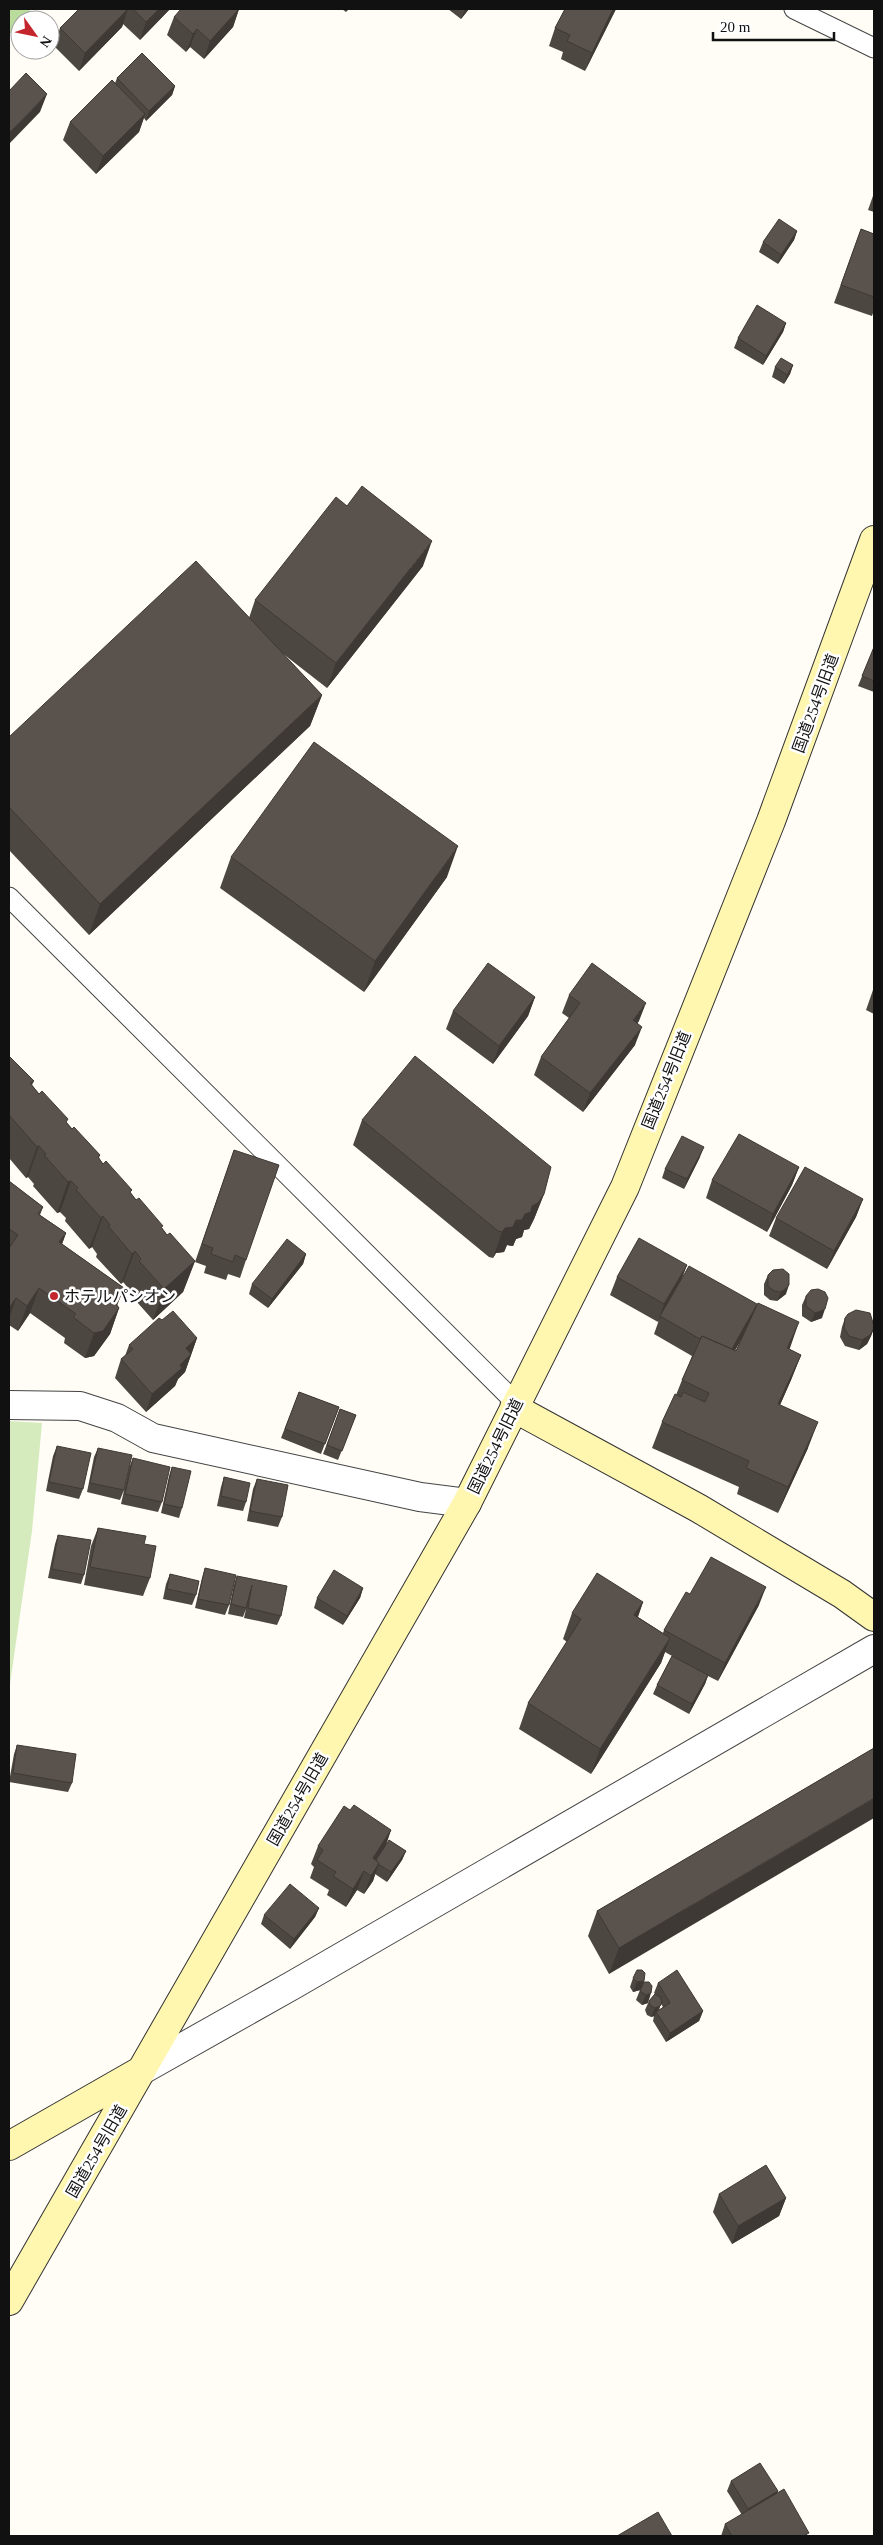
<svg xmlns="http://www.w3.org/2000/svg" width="883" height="2545" font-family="'Times New Roman','Noto Sans JP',serif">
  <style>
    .green { fill: #d5ebbd }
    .forest { fill: #b9dc9c }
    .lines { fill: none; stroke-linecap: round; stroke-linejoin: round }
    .lane-casing { stroke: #444; stroke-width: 21 }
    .street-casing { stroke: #444; stroke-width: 30 }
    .secondary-casing { stroke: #333; stroke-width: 30 }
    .lane { stroke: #fff; stroke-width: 19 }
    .street { stroke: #fff; stroke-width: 28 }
    .secondary { stroke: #fff6b0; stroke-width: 28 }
    .wall { fill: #4d4742; fill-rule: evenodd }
    .shaded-wall { fill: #3f3936 }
    .building { fill: #5a524d; stroke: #3f3936 }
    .poi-dot { fill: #c4262e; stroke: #fff; stroke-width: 2 }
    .labels { text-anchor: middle; stroke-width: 5; stroke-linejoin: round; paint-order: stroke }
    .street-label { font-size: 16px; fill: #111; stroke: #fff }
    .poi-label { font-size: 16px; fill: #111; stroke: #fff; text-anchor: start }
  </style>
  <rect width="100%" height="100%" fill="#fffdf5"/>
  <path class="green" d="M9 1421 42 1423 32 1531 9 1691Z"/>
  <path class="forest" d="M9 9H31L9 35Z"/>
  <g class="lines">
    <g class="lane-casing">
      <path id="lane" d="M794 9 874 48
        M9 897 516 1403"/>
    </g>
    <g class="street-casing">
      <path id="street" d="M9 1405 80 1406 117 1418 153 1438 420 1497 467 1503
        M144 2069 293 1985 874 1649"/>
    </g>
    <g class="secondary-casing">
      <path id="secondary" d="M514 1408 698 1508 842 1594 874 1617
        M9 2146 142 2070
        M9 2301 467 1503 625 1187 771 821 874 540"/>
    </g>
    <use href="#lane" class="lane"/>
    <use href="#street" class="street"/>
    <use href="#secondary" class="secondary"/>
  </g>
  <path class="wall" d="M79 9H170L140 40 123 24 122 27 79 71 54 46 60 28Z
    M239 9 233 27 204 59 190 47 186 52 167 35 174 17Z
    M342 9H349L346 12Z
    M448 9H469L461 19Z
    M565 9H616L585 71 561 59 563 52 549 46 555 28Z
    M117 78 175 86 172 95 146 121 144 118 139 132 96 174 63 140 70 122 115 83Z
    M874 193V212L868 210Z
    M861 229 874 234V310L872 316 834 303Z
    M797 231 794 240 778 264 759 252 763 242Z
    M786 323 783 332 763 365 734 348 738 338Z
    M793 365 790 374 784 384 772 377 775 367Z
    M423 566 327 688 282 653 322 695 310 726 89 935 9 850V737L249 618 255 600Z
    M874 647V692L858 686Z
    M231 857 447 877 364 992 220 888Z
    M874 987V1014L866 1010Z
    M569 995 639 1021 637 1023 635 1045 583 1112 534 1075 541 1057 569 1018 562 1013Z
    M535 997 528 1016 493 1064 446 1029 453 1011Z
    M9 1056 34 1081 32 1085 39 1094 67 1123 72 1129 100 1155 99 1158 103 1164 132 1190 130 1193 162 1228 167 1235 195 1261 183 1292 153 1320 128 1292 129 1289 123 1282 121 1284 96 1257 97 1254 92 1247 89 1249 65 1221 66 1218 60 1212 57 1213 33 1186 34 1184 28 1177 26 1178 9 1158Z
    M362 1120 544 1194 534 1219 529 1229 524 1230 522 1237 516 1239 513 1246 507 1245 504 1252 496 1253 493 1258 489 1257 353 1145Z
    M234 1150 246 1260 240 1278 228 1274 226 1280 204 1273 206 1266 195 1262Z
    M700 1157 684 1189 662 1178 665 1169Z
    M799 1167 792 1185 767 1232 706 1198 712 1180Z
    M9 1181 43 1207 40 1215 66 1233 62 1244 124 1288 117 1305 119 1308 110 1334 94 1356 85 1358 64 1343 65 1338 30 1313 18 1331 9 1325Z
    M863 1199 856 1217 827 1269 769 1236 776 1218Z
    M306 1254 303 1264 268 1308 249 1294 252 1284Z
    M687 1265 681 1280 789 1349 801 1355 791 1380 780 1405 808 1448 778 1513 737 1494 739 1487 652 1448 662 1422 676 1395 682 1380 692 1356 654 1334 659 1320 658 1322 610 1295 617 1277ZM744 1334 736 1351 735 1350Z
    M768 1275 786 1294 777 1301 770 1300 764 1295V1284Z
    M806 1296 822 1318 811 1322 802 1316V1305Z
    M845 1318 874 1328 871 1336 867 1344 859 1350 845 1346 840 1337 842 1327Z
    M162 1320 197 1338 185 1372 178 1379 175 1386 146 1412 115 1378 121 1359 125 1356 129 1345Z
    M299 1392 339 1407 321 1454 281 1438Z
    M340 1409 356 1415 338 1460 323 1454Z
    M57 1446 83 1489 79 1499 46 1491 53 1456Z
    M98 1448 124 1490 120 1500 87 1492 94 1457Z
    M133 1458 162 1502 158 1512 121 1504 129 1468Z
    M172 1467 182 1508 179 1518 161 1513 169 1476Z
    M224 1477 246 1502 243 1511 217 1506 221 1487Z
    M257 1479 282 1517 278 1527 247 1521 253 1489Z
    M98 1528 144 1544 150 1578 143 1596 84 1585 91 1546Z
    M58 1535 84 1575 81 1584 48 1578 55 1544Z
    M205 1568 229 1605 225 1615 195 1608 202 1578Z
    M170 1574 196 1595 192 1605 163 1599 166 1584Z
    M237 1576 281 1616 277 1625 244 1618 246 1609 243 1617 228 1614 234 1585Z
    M363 1588 360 1598 343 1625 314 1608 317 1598Z
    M690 1594 759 1605 718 1681 708 1676 705 1684 689 1714 653 1694 657 1685 672 1656 665 1652 661 1663 591 1774 519 1729 528 1703 567 1642 563 1639 572 1613 643 1602 638 1617 663 1633 664 1630Z
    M17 1745 72 1783 68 1792 9 1782 14 1754Z
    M874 1748 609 1974 588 1936 597 1911Z
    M350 1810 391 1830 385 1847 406 1851 402 1860 387 1882 375 1874 373 1881 364 1894 357 1890 346 1907 327 1895 329 1890 310 1878 314 1867 311 1864 318 1846Z
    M319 1908 315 1917 290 1949 261 1924 264 1915Z
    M633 1978 644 1981 642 1986 644 1982 648 2003 642 2005 636 2000 640 1990 633 1992 630 1987Z
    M658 1983 703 2011 699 2021 666 2042 653 2021 654 2016 651 2017 647 2015 645 2010 649 2001 655 1994 654 1993ZM661 2004 663 2007 659 2010Z
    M719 2194 786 2198 779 2216 732 2244 713 2212Z
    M731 2481 778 2491 777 2493 808 2536H721L725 2524 742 2515 727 2491Z"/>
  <path class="shaded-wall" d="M128 9 122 27 79 71 85 53Z
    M159 9H170L140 40 146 22Z
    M239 9 233 27 204 59 210 41Z
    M465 9H469L461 19Z
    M613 9H616L585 71 592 53Z
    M197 29 190 47 186 52 193 34Z
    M175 86 172 95 146 121 149 111Z
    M47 94 40 112 9 144V133Z
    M145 114 139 132 96 174 103 156Z
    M797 231 794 240 778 264 781 255Z
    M786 323 783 332 763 365 766 356Z
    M793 365 790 374 784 384 787 375Z
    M432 541 423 566 327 688 336 663Z
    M322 695 310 726 89 935 100 904Z
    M458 846 447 877 364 992 375 961Z
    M535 997 528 1016 493 1064 499 1046Z
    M646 1003 639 1021 626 1038 633 1020Z
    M642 1027 635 1045 583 1112 590 1093Z
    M39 1146 28 1177 26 1178 37 1147Z
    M704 1147 700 1157 684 1189 687 1179Z
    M799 1167 792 1185 767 1232 773 1214Z
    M71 1181 60 1212 57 1213 68 1182Z
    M544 1194 534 1219 529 1229 524 1230 522 1237 516 1239 513 1246 507 1245 504 1252 496 1253 493 1258 502 1232 505 1228 525 1214Z
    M863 1199 856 1217 827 1269 834 1251Z
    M103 1216 92 1247 89 1249 101 1218Z
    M66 1233 57 1258 59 1242Z
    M135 1251 123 1282 121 1284 132 1254Z
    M306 1254 303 1264 268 1308 272 1299Z
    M195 1261 183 1292 153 1320 164 1289Z
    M687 1265 680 1283 658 1322 664 1304Z
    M789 1285 786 1294 777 1301 781 1292Z
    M39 1288 30 1313 18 1331 27 1306Z
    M124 1288 114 1313V1301Z
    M16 1298 9 1319V1312L10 1307Z
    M757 1304 751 1323 722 1373 728 1355Z
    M119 1308 110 1334 94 1356 85 1358 94 1333Z
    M825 1309 822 1318 811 1322 815 1313Z
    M799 1322 790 1348 778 1374 787 1348Z
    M874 1328 871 1336 867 1344 859 1350 862 1340Z
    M197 1338 185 1372 178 1379 175 1386 146 1412 152 1394 186 1348Z
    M801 1355 791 1380 769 1430 778 1404Z
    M818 1422 808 1448 778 1513 788 1487Z
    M766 1587 759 1605 718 1681 725 1663Z
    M363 1588 360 1598 343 1625 347 1616Z
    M643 1602 634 1627V1615Z
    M670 1638 661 1663 591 1774 600 1749Z
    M708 1675 705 1684 689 1714 692 1704Z
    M874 1798V1818L609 1974 619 1948Z
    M391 1830 385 1848 368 1874 373 1858Z
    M406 1851 402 1860 387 1882 391 1872Z
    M379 1863 373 1881 364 1894 371 1876Z
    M364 1871 357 1890 346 1907 353 1889Z
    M319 1908 315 1917 290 1949 294 1939Z
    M644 1981 640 1990 633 1992 637 1982Z
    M651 1993 648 2003 642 2005 646 1995Z
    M662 2001 656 2015 657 2013 656 2012 655 2016 651 2017 655 2008Z
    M703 2011 699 2021 666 2042 670 2033Z
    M786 2198 779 2216 732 2244 738 2226Z
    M778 2491 774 2501 744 2518 748 2509Z"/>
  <path class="building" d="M79 9H128L85 53 60 28Z
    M133 9H159L146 22Z
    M181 9H239L210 41 197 29 193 34 174 17Z
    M565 9H613L592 53 567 41 570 35 555 28Z
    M142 53 175 86 149 111 117 78Z
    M26 73 47 94 9 133V91Z
    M112 80 145 114 103 156 70 122Z
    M779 219 797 231 781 255 763 242Z
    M861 229 874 234V297L841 285Z
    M757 305 786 323 766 356 738 338Z
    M781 358 793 365 787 375 775 367Z
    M362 486 432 541 336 663 255 600 336 497 347 506Z
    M196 561 322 695 100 904 9 807V737Z
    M874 647V681L862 676Z
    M314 742 458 846 375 961 231 857Z
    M488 963 535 997 499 1046 453 1011Z
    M592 963 646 1003 633 1020 642 1027 590 1093 541 1057 580 1003 569 995Z
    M9 1056 34 1081 30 1083 39 1094 42 1091 68 1119 66 1122 72 1129 74 1127 100 1155 98 1157 103 1164 106 1161 132 1190 130 1192 136 1200 139 1198 163 1226 161 1227 167 1235 170 1233 195 1261 164 1289 139 1261 141 1259 135 1251 132 1254 108 1226 110 1225 103 1216 101 1218 76 1190 78 1188 71 1181 68 1182 44 1155 46 1154 39 1146 37 1147 9 1115Z
    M415 1056 551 1167 544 1194 538 1203 532 1206 531 1212 525 1214 522 1220H516L513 1227 505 1228 502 1232 498 1231 362 1120Z
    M739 1134 799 1167 773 1214 712 1180Z
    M682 1136 704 1147 687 1179 665 1169Z
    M234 1150 279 1165 246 1260 235 1255 233 1262 211 1254 213 1248 202 1244Z
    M805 1167 863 1199 834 1251 776 1218Z
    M9 1181 43 1207 38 1214 66 1233 59 1242 124 1288 114 1301 119 1308 103 1331 94 1333 73 1317 76 1314 39 1288 27 1306 16 1298 10 1307 9 1306V1248L18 1235 9 1229Z
    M639 1238 687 1265 664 1304 617 1277Z
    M287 1239 306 1254 272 1299 252 1284Z
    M689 1266 757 1304 732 1349 702 1336 700 1339 660 1316Z
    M783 1269 789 1274V1285L781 1292 774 1291 768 1286V1275L773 1270Z
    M818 1289 825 1292 828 1298 825 1309 815 1313 806 1306V1296L811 1290Z
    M758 1303 799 1322 787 1348 801 1355 778 1404 818 1422 788 1487 746 1468 749 1461 662 1422 675 1394 681 1397 683 1392 705 1402 709 1393 682 1380 702 1336 736 1351Z
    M856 1310 870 1313 874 1326V1328L870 1335 862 1340 849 1336 844 1328 845 1318 848 1314Z
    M173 1311 197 1338 186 1348 191 1354 180 1365 182 1368 152 1394 121 1359 133 1349 129 1345 159 1318 162 1320Z
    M299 1392 339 1407 325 1444 285 1429Z
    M340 1409 356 1415 342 1451 327 1445Z
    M57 1446 91 1453 83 1489 49 1482Z
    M98 1448 132 1455 124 1490 90 1483Z
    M133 1458 170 1467 162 1502 125 1494Z
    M172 1467 191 1471 182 1508 164 1504Z
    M224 1477 250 1483 246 1502 221 1496Z
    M257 1479 288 1485 282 1517 250 1511Z
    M98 1528 146 1536 144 1544 156 1546 150 1578 90 1567Z
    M58 1535 91 1540 84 1575 52 1569Z
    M711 1557 766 1587 725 1663 664 1630 686 1592 690 1594Z
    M205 1568 236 1575 229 1605 198 1599Z
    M334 1570 363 1588 347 1616 317 1598Z
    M597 1573 643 1602 634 1615 670 1638 600 1749 528 1703 581 1619 572 1613Z
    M170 1574 199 1581 196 1595 167 1589Z
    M237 1576 287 1586 281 1616 248 1608 252 1585 246 1608 231 1604Z
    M672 1656 708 1675 692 1704 657 1685Z
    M17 1745 76 1754 72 1783 13 1773Z
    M874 1748V1798L619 1948 597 1911Z
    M354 1805 391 1830 373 1858 379 1863 371 1876 364 1871 353 1889 333 1876 336 1872 317 1860 323 1850 318 1846 344 1806 350 1810Z
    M389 1840 406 1851 391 1872 378 1864 379 1863 376 1860Z
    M290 1884 319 1908 294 1939 264 1915Z
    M637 1970H642L645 1973 644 1981 637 1982 633 1978Z
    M677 1970 703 2011 670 2033 656 2012 670 2003 658 1983Z
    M644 1982H649L652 1986 651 1993 646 1995 640 1991Z
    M655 1994 660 1997 662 2001 660 2006 655 2008 650 2005 649 2001Z
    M766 2165 786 2198 738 2226 719 2194Z
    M760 2463 778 2491 748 2509 731 2481Z
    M784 2489 809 2533 803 2536H732L725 2524Z
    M658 2512 672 2536H617Z"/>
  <circle class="poi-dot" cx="54" cy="1296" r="5"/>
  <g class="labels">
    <g class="street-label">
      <text transform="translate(815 703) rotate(-70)" y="6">国道254号旧道</text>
      <text transform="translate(666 1080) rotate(-68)" y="6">国道254号旧道</text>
      <text transform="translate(495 1446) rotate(-64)" y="6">国道254号旧道</text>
      <text transform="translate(297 1799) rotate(-60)" y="6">国道254号旧道</text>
      <text transform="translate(96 2151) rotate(-60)" y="6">国道254号旧道</text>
    </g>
    <g class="poi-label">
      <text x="64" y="1302">ホテルパシオン</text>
    </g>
  </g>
  <rect width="883" height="2545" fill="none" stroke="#111111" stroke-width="20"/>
  <g transform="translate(35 35) rotate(123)"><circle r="24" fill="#ffffff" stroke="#a0a0a0"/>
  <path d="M0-4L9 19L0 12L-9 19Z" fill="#c4262e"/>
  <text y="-8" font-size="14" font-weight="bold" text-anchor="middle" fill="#111111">N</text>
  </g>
  <path d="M713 32v8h121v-8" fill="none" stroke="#111111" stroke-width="2.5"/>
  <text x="720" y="32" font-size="15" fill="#111111" stroke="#ffffff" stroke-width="4" paint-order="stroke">20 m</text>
</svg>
